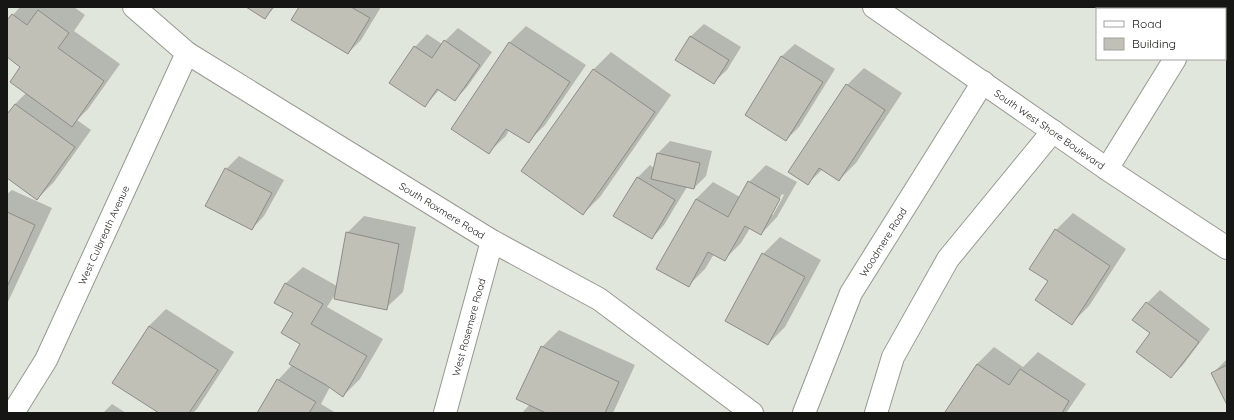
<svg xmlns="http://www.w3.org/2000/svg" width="1234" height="420" font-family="Quicksand,sans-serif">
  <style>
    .shadow { fill: #0003; fill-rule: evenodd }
    .building { fill: #c1c0b7; stroke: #8e8d85 }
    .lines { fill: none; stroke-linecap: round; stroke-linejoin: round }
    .street-casing { stroke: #959991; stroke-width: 24 }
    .secondary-casing { stroke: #959991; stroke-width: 24 }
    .street { stroke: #fff; stroke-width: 22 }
    .secondary { stroke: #fff; stroke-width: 22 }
    .labels { text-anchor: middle; stroke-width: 3.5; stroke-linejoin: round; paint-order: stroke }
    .street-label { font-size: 10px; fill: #161714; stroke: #fff }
  </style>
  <rect width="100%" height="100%" fill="#e1e6dd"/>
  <path class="shadow" d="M20 7H74L85 15 74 31 120 64 88 109 77 120 91 130 54 182 37 199 7 177V116L15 104 26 93 22 67 7 56V22Z
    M248 7H275L264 18Z
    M300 7H381L361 40 348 53Z
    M704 24 741 47 727 70 714 82 677 59 691 36Z
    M526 26 586 65 545 125 528 142 509 130 506 136 489 152 509 43Z
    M458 28 492 52 467 87 455 100 440 89 425 106 390 82 415 47 427 34 442 44Z
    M795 44 835 69 799 127 786 140 746 115 782 56Z
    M611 52 671 95 600 197 583 214 522 171 594 69Z
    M864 68 902 93 856 163 839 180 823 169 807 184 789 172 847 85Z
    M670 141 712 151 706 176 694 188 687 187 664 225 652 238 637 178 650 165 654 168 658 153Z
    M239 156 284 180 264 216 252 229 226 169Z
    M766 165 797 182 777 217 761 234 750 228 741 243 724 260 714 254 705 269 688 286 696 199 713 182 740 197 749 182ZM782 194 784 195 773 215H771Z
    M12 190 52 208 7 304V194Z
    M1073 213 1126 249 1089 306 1072 323 1049 280 1056 230Z
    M364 216 416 227 403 292 386 308 336 293 327 307 383 339 360 379 343 396 330 387 321 404 336 413H258L278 380 292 365 301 344 294 313 275 302 286 283 303 267 337 286 347 233Z
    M780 237 821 260 785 327 768 344 763 254Z
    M1160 290 1210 329 1183 365 1171 377 1151 333 1134 320 1147 303Z
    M166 309 234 352 197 409 193 413H161L113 382 149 326Z
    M559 330 635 365 613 413H522L530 404 542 347Z
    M994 347 1023 367 1038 352 1086 384 1066 413 946 412 977 364Z
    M1227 359V403L1213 373Z
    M112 404 126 413H103Z"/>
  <path class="building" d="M246 7H273L265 19Z
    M299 7H351L370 18 348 54 291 20Z
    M38 10 69 33 58 48 104 81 72 127 10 82 20 67 7 57V20L12 14 27 25Z
    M690 36 729 60 714 84 675 60Z
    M444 40 480 65 455 101 437 89 425 107 389 83 414 46 432 58Z
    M509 42 570 82 529 143 506 129 489 154 451 129Z
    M781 56 823 82 786 141 745 115Z
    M593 69 655 112 583 215 521 171Z
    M846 84 885 110 839 181 819 168 808 185 788 172Z
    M15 104 75 147 37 200 7 178V114Z
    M657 153 700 163 694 189 651 179Z
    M225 168 272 193 252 230 205 206Z
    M637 177 675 200 652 239 613 216Z
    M748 181 780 199 761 235 745 226 725 261 708 252 689 287 656 269 696 199 728 217Z
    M7 212 35 225 7 287Z
    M1055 229 1110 266 1072 325 1035 300 1048 281 1029 269Z
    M346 232 399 244 387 310 334 299Z
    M762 253 805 277 768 345 725 321Z
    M285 283 323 304 311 324 367 356 343 397 326 385 289 364 300 344 281 333 293 313 274 303Z
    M1146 302 1199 342 1171 378 1136 352 1150 333 1132 320Z
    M149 326 218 370 189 413H159L112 383Z
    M541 346 619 382 605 413H546L516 399Z
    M977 364 1009 385 1020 369 1069 401 1062 413H946L945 412Z
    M1227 365V405L1211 373Z
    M277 379 316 402 309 413H257Z"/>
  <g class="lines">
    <g class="street-casing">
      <g id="street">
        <path id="s1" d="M134 7 187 53 492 241 599 299 752 413"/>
        <path d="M1164 7 1166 9"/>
        <path d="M1202 9 1203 7"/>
        <path d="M1107 169 1175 59"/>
        <path id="s2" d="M13 413 46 360 187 53"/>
        <path id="s3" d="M445 413 492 241"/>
        <path id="s4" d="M804 413 851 293 983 82"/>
        <path d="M876 413 893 357 948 259 1053 131"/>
      </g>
    </g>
    <g class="secondary-casing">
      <g id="secondary">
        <path id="s5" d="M874 7 1107 169 1227 248"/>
      </g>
    </g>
    <use href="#street" class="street"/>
    <use href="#secondary" class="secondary"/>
  </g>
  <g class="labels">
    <g class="street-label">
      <text dy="4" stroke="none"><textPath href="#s5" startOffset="214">South West Shore Boulevard</textPath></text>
      <text dy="4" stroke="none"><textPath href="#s1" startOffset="370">South Roxmere Road</textPath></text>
      <text dy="4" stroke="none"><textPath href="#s2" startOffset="200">West Culbreath Avenue</textPath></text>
      <text dy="4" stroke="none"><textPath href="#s4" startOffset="189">Woodmere Road</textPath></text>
      <text dy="4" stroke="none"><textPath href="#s3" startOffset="89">West Rosemere Road</textPath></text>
    </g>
  </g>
  <rect width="1234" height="420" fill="none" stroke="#161714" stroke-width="16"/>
  <rect x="1096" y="8" width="130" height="52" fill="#ffffff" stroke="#a2a2a1"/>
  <rect x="1104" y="21" width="20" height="6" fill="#ffffff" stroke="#a2a2a1"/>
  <text x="1132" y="28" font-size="12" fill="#161714">Road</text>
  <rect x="1104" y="38" width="20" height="12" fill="#c1c0b7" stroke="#a2a2a1"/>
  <text x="1132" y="48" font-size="12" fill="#161714">Building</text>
</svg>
